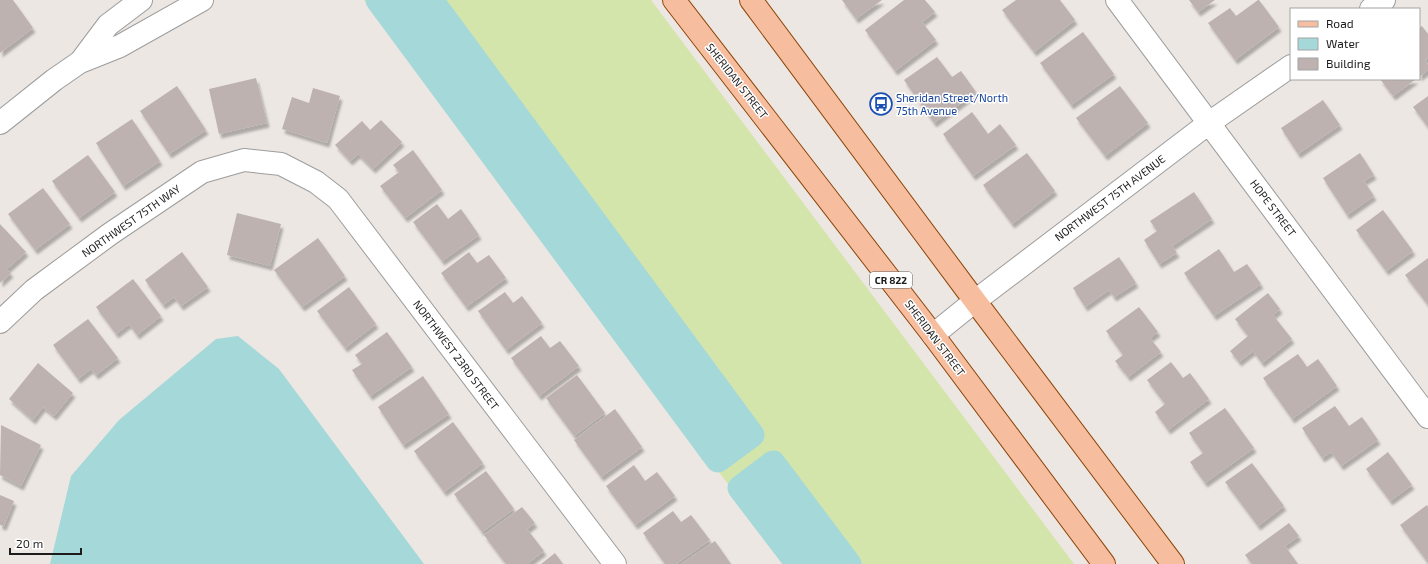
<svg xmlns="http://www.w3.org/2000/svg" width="1428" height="564" font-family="'Exo 2',sans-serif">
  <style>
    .grass { fill: #d3e5ab }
    .water { fill: #a5d8d9 }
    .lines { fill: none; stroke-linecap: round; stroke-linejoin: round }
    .canal { stroke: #a5d8d9; stroke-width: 25 }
    .building { fill: #bdb2af; filter: url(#shadow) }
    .street-casing { stroke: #9d9d9d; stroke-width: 24 }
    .primary-casing { stroke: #8d4508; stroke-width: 24 }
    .street { stroke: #fff; stroke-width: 22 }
    .primary { stroke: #f6be9e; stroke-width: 22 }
    .labels { text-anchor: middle; stroke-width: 3; stroke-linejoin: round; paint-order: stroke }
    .shield { fill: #fff; stroke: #606060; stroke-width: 1 }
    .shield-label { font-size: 10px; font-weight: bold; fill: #1c1c1c }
    .street-label { font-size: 11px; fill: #1c1c1c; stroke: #fff }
    .transit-label { font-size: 11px; fill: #164399; stroke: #fff; text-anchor: start }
  </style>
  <defs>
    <filter id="shadow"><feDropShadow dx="2.5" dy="4.5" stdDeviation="1" flood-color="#0004"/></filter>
  </defs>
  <rect width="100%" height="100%" fill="#ede7e3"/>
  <path class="grass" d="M364 0H651L1074 564H788Z"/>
  <path class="water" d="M378 0H431L752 435 718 460Z
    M238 336 279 369 424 564H50L71 476 119 420 216 339Z
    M773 463 849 564H798L740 488Z"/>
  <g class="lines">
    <path class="canal" d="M378 0 718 460 752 435 431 0
      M798 564 740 488 773 463 849 564"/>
  </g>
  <path class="building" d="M0 0H13L33 28 0 53Z
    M842 0H882L856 19Z
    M904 0H925L935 12 922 22 936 40 895 71 865 30Z
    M1016 0H1060L1075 20 1034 52 1002 10Z
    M1189 0H1215L1198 12Z
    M1258 0H1259L1279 27 1235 60 1208 23 1230 8 1236 16Z
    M1422 26 1428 34V58L1425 60 1428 65V70L1419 77V28Z
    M1083 32 1114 74 1071 105 1040 63Z
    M937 57 952 77 961 71 976 92 934 123 904 80Z
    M256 78 267 123 219 134 209 89Z
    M1380 79H1416L1393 96Z
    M177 86 206 130 169 154 140 111Z
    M1120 86 1148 123 1105 156 1076 118Z
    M313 88 340 96 327 143 282 129 292 97 309 103Z
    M1428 96V127L1413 107Z
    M1323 100 1340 125 1298 154 1281 128Z
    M972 112 988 134 1000 124 1016 145 973 176 943 134Z
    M132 119 160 161 123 186 96 143Z
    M381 120 402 142 373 169 358 154 350 161 335 145 362 121 370 130Z
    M413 150 442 190 405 218 380 186 399 172 393 165Z
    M1027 153 1055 191 1012 224 983 185Z
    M1360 153 1374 175 1364 181 1374 196 1347 215 1323 178Z
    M88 155 115 192 79 218 52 181Z
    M43 188 70 224 35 250 8 214Z
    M1194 192 1212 219 1172 246 1177 253 1159 264 1144 240 1157 231 1150 221Z
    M437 204 448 219 461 209 479 235 442 261 413 222Z
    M1383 210 1413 251 1386 271 1356 230Z
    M237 213 281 224 270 266 227 255Z
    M0 224 26 252 7 269 11 273 0 283Z
    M318 238 345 276 302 307 274 270Z
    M1219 249 1234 272 1247 264 1261 284 1214 316 1184 273Z
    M182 252 208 287 181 306 174 297 163 305 145 280Z
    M469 252 477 263 489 255 506 278 466 307 441 273Z
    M1119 257 1136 283 1114 297 1109 290 1085 307 1073 288Z
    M1428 258V305L1405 275Z
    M133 279 161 316 137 335 129 324 116 334 96 307Z
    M349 287 376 324 345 348 317 311Z
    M505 292 513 303 522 296 542 323 506 350 478 311Z
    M1268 293 1280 309 1273 315 1292 339 1262 363 1253 351 1239 362 1230 351 1248 336 1235 319Z
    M1139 307 1158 332 1150 338 1161 352 1128 377 1115 361 1123 355 1106 331Z
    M88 319 118 358 96 375 91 369 78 379 53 345Z
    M387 332 412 367 370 396 352 370 362 364 355 355Z
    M541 336 550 348 560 341 579 366 539 396 511 358Z
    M1298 354 1307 367 1318 359 1337 386 1292 419 1263 378Z
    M1171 362 1183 378 1190 373 1209 399 1168 430 1155 412 1165 404 1147 380Z
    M38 363 73 393 54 416 43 407 33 420 9 399Z
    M577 375 605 413 574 436 546 398Z
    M423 376 449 414 403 445 378 407Z
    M1335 406 1349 426 1362 417 1378 440 1341 466 1331 452 1322 458 1302 428Z
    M1225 408 1254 448 1205 483 1190 462 1203 453 1189 433Z
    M615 409 642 447 601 477 574 440Z
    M453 422 483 463 444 492 414 451Z
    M1 425 41 445 21 486 0 475Z
    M1388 452 1412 485 1390 501 1366 469Z
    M1252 463 1284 506 1258 526 1225 482Z
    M634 465 645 481 657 472 675 496 635 525 606 486Z
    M486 471 514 509 482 532 454 494Z
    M0 495 14 501 4 526 0 525Z
    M1427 505 1428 507V559L1426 560 1400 525Z
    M522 507 535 523 527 529 544 551 527 564H506L484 535Z
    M673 511 681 522 691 515 710 540 676 564H665L643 533Z
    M1289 523 1299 536 1285 546 1298 564H1252L1245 555Z
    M715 541 731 564H681Z
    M555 553 563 564H541Z"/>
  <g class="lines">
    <g class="street-casing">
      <path id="street" d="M1117 0 1428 417
        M1371 9 1384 0
        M81 61 108 25 141 0
        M0 123 54 80 80 62 120 46 202 0
        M0 322 34 290 110 234 202 172 244 160 281 164 316 182 338 199 615 564
        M933 335 975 301 1209 123 1291 66"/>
    </g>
    <g class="primary-casing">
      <path id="primary" d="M674 0 933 335 1104 564
        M751 0 975 301 1173 564"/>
    </g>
    <use href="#street" class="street"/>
    <use href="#primary" class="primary"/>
  </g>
  <defs>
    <g id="bus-ring" transform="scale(1.15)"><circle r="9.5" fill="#fff" stroke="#1a4fb4" stroke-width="1.5"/><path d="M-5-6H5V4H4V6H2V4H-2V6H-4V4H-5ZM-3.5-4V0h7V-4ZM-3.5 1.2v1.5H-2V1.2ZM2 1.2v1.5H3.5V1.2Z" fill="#1a4fb4"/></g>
  </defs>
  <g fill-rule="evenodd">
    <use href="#bus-ring" x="881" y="104"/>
  </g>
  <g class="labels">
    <rect class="shield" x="870" y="272" width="42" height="16" rx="3"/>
    <g class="shield-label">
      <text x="891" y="284">CR 822</text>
    </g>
    <g class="street-label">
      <text transform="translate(737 81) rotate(52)" y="4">SHERIDAN STREET</text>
      <text transform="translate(1110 198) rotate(-37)" y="4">NORTHWEST 75TH AVENUE</text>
      <text transform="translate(1273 208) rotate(53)" y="4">HOPE STREET</text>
      <text transform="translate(131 221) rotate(-35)" y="4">NORTHWEST 75TH WAY</text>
      <text transform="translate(935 338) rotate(53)" y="4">SHERIDAN STREET</text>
      <text transform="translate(456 355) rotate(53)" y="4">NORTHWEST 23RD STREET</text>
    </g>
    <g class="transit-label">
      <text x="896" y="102">Sheridan Street/North<tspan x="896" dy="13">75th Avenue</tspan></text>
    </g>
  </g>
  <rect x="1290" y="8" width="130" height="72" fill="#ffffff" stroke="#a4a4a4"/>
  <rect x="1298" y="21" width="20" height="6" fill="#f6be9e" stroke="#a4a4a4"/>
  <text x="1326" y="28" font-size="12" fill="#1c1c1c">Road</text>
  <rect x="1298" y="38" width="20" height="12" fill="#a5d8d9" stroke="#a4a4a4"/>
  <text x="1326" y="48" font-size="12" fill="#1c1c1c">Water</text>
  <rect x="1298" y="58" width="20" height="12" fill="#bdb2af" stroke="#a4a4a4"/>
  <text x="1326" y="68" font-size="12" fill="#1c1c1c">Building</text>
  <path d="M10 548v6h71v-6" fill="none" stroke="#1c1c1c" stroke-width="2"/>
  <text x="16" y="548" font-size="12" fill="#1c1c1c" stroke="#ffffff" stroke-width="3" paint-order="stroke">20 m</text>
</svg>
